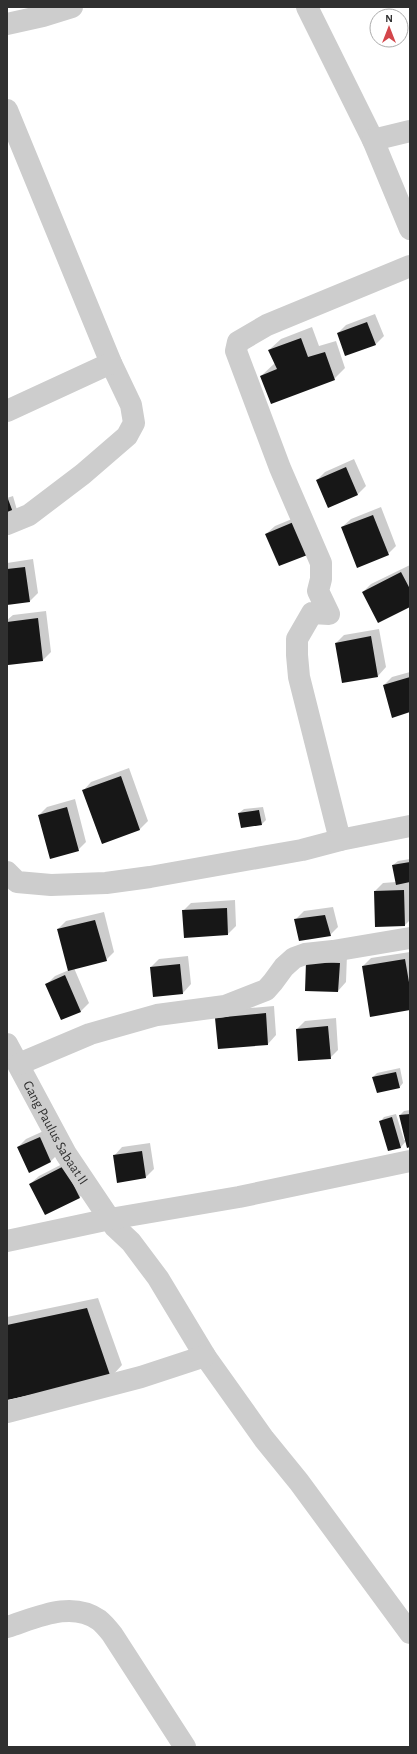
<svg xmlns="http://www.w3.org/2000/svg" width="417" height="1754" font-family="'Alegreya Sans',sans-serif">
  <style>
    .shadow { fill: #0003 }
    .building { fill: #171717 }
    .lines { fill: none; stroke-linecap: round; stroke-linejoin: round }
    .minor { stroke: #cdcdcd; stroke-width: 22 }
    .labels { text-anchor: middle; stroke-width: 4; stroke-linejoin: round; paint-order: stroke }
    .street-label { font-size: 14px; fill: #303030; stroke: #fff }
  </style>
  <rect width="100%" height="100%" fill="#fff"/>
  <path class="shadow" d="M375 314 384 336 376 344 338 333 346 325Z
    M312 327 319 346 336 341 345 368 334 379 261 376 275 363 269 350 281 339Z
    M354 459 366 486 358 494 328 507 317 480 325 472Z
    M13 496 17 510 7 516V498Z
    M381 507 396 546 388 554 342 527 351 519Z
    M304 514 317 545 266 534 275 526Z
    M33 559 38 593 30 601 7 604V563Z
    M410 565V606L363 592 371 584Z
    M46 611 51 652 43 660 9 664 7 644V620L13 615Z
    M379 629 386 667 378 676 336 643 344 635Z
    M410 672V711L384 685 392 677Z
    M129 768 148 821 140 829 102 843 83 791 91 782Z
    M75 799 86 842 78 850 39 815 47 807Z
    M263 807 266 820 262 824 239 813 244 809Z
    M410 859V920L405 925 375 891 383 883 396 882 393 865 398 861Z
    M235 900 236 926 228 934 183 911 191 903Z
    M333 907 338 927 330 935 296 919 304 911Z
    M104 912 114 952 106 960 74 968 89 1003 81 1011 62 1019 47 984 55 976 69 970 58 929 66 921Z
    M410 952V1009L363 966 371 958Z
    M315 954 347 955 346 982 338 991Z
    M188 956 191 984 183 993 151 967 159 959Z
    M274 1006 276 1035 268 1044 219 1048 225 1010Z
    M336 1018 338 1050 330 1058 297 1029 305 1021Z
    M400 1068 403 1083 399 1088 373 1077 377 1073Z
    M410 1110V1146L406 1141 401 1147 389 1150 380 1122 384 1117 396 1114 404 1140H406L400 1115 404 1111Z
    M48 1129 59 1153 51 1161 29 1171 18 1147 26 1139Z
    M150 1143 154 1169 146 1177 114 1156 122 1147Z
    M72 1159 87 1189 79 1198 30 1184 39 1176Z
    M98 1298 122 1365 111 1377 7 1399V1317Z"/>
  <path class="building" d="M367 322 376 345 345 356 337 333Z
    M301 338 308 357 325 352 335 380 271 404 260 376 277 369 268 350Z
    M346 467 358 495 328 508 316 480Z
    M8 499 14 515 7 517V500Z
    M373 515 389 555 357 568 341 527Z
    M296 521 310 554 279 566 265 534Z
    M25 567 30 602 7 605V569Z
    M401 572 410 589V607L378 623 362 592Z
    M38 618 43 661 8 665 7 622Z
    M371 636 378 677 342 683 335 643Z
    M410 677V712L392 718 383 685Z
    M121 776 140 830 102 844 82 790Z
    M67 807 79 851 50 859 38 815Z
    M259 810 262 825 241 828 238 813Z
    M410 862V882L396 885 392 865Z
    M404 890 405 926 375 927 374 891Z
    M227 908 228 935 184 938 182 910Z
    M325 915 331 936 299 941 294 919Z
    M95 920 107 961 68 971 57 929Z
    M405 959 410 988V1010L370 1017 362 966Z
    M306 962 340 963 338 992 305 991Z
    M180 964 183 994 153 997 150 967Z
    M65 975 81 1012 61 1020 45 984Z
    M266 1013 268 1045 218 1049 215 1018Z
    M328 1026 331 1059 298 1061 296 1029Z
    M396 1072 400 1088 377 1093 372 1077Z
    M410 1114V1147L407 1148 399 1115Z
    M392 1117 401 1148 388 1151 379 1121Z
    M40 1137 51 1162 29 1173 17 1147Z
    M142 1151 146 1178 117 1183 113 1155Z
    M64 1166 80 1198 45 1215 29 1184Z
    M87 1308 111 1378 7 1400V1325Z"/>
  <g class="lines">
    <g class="minor">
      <path d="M307 7 373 140"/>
      <path d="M7 24 43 16 72 7"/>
      <path d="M7 110 111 363 131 405 134 423 127 436 83 474 29 515 7 524"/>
      <path d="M410 131 373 140 410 229"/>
      <path d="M7 411 111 363"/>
      <path d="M340 840 299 677 297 655V639L312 613 329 614 318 591 321 579V563L280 468 236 351 238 342 267 325 410 266"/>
      <path d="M7 872 17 882 51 885 106 883 150 877 302 850 340 840 410 826"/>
      <path id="s1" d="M7 1044 66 1154 115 1227 131 1242 158 1278 205 1356 264 1439 299 1482 410 1633"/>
      <path d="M19 1064 90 1034 157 1015 225 1006 266 990 273 982 284 967 294 958 305 954 333 951 410 938"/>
      <path d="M7 1241 110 1219 239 1197 410 1161"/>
      <path d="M7 1412 141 1377 205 1356"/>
      <path d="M7 1627C36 1618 71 1600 99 1620 104 1624 108 1629 112 1634L185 1747"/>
    </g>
  </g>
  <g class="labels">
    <g class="street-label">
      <text dy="5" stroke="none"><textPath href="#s1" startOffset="101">Gang Paulus Sabaat II</textPath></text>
    </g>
  </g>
  <rect width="417" height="1754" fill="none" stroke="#303030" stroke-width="16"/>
  <g transform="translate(389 28)"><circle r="19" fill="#ffffff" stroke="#acacac"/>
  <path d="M0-3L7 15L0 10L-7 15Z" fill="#d3464b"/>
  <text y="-6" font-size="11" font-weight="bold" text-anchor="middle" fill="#303030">N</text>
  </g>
</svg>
